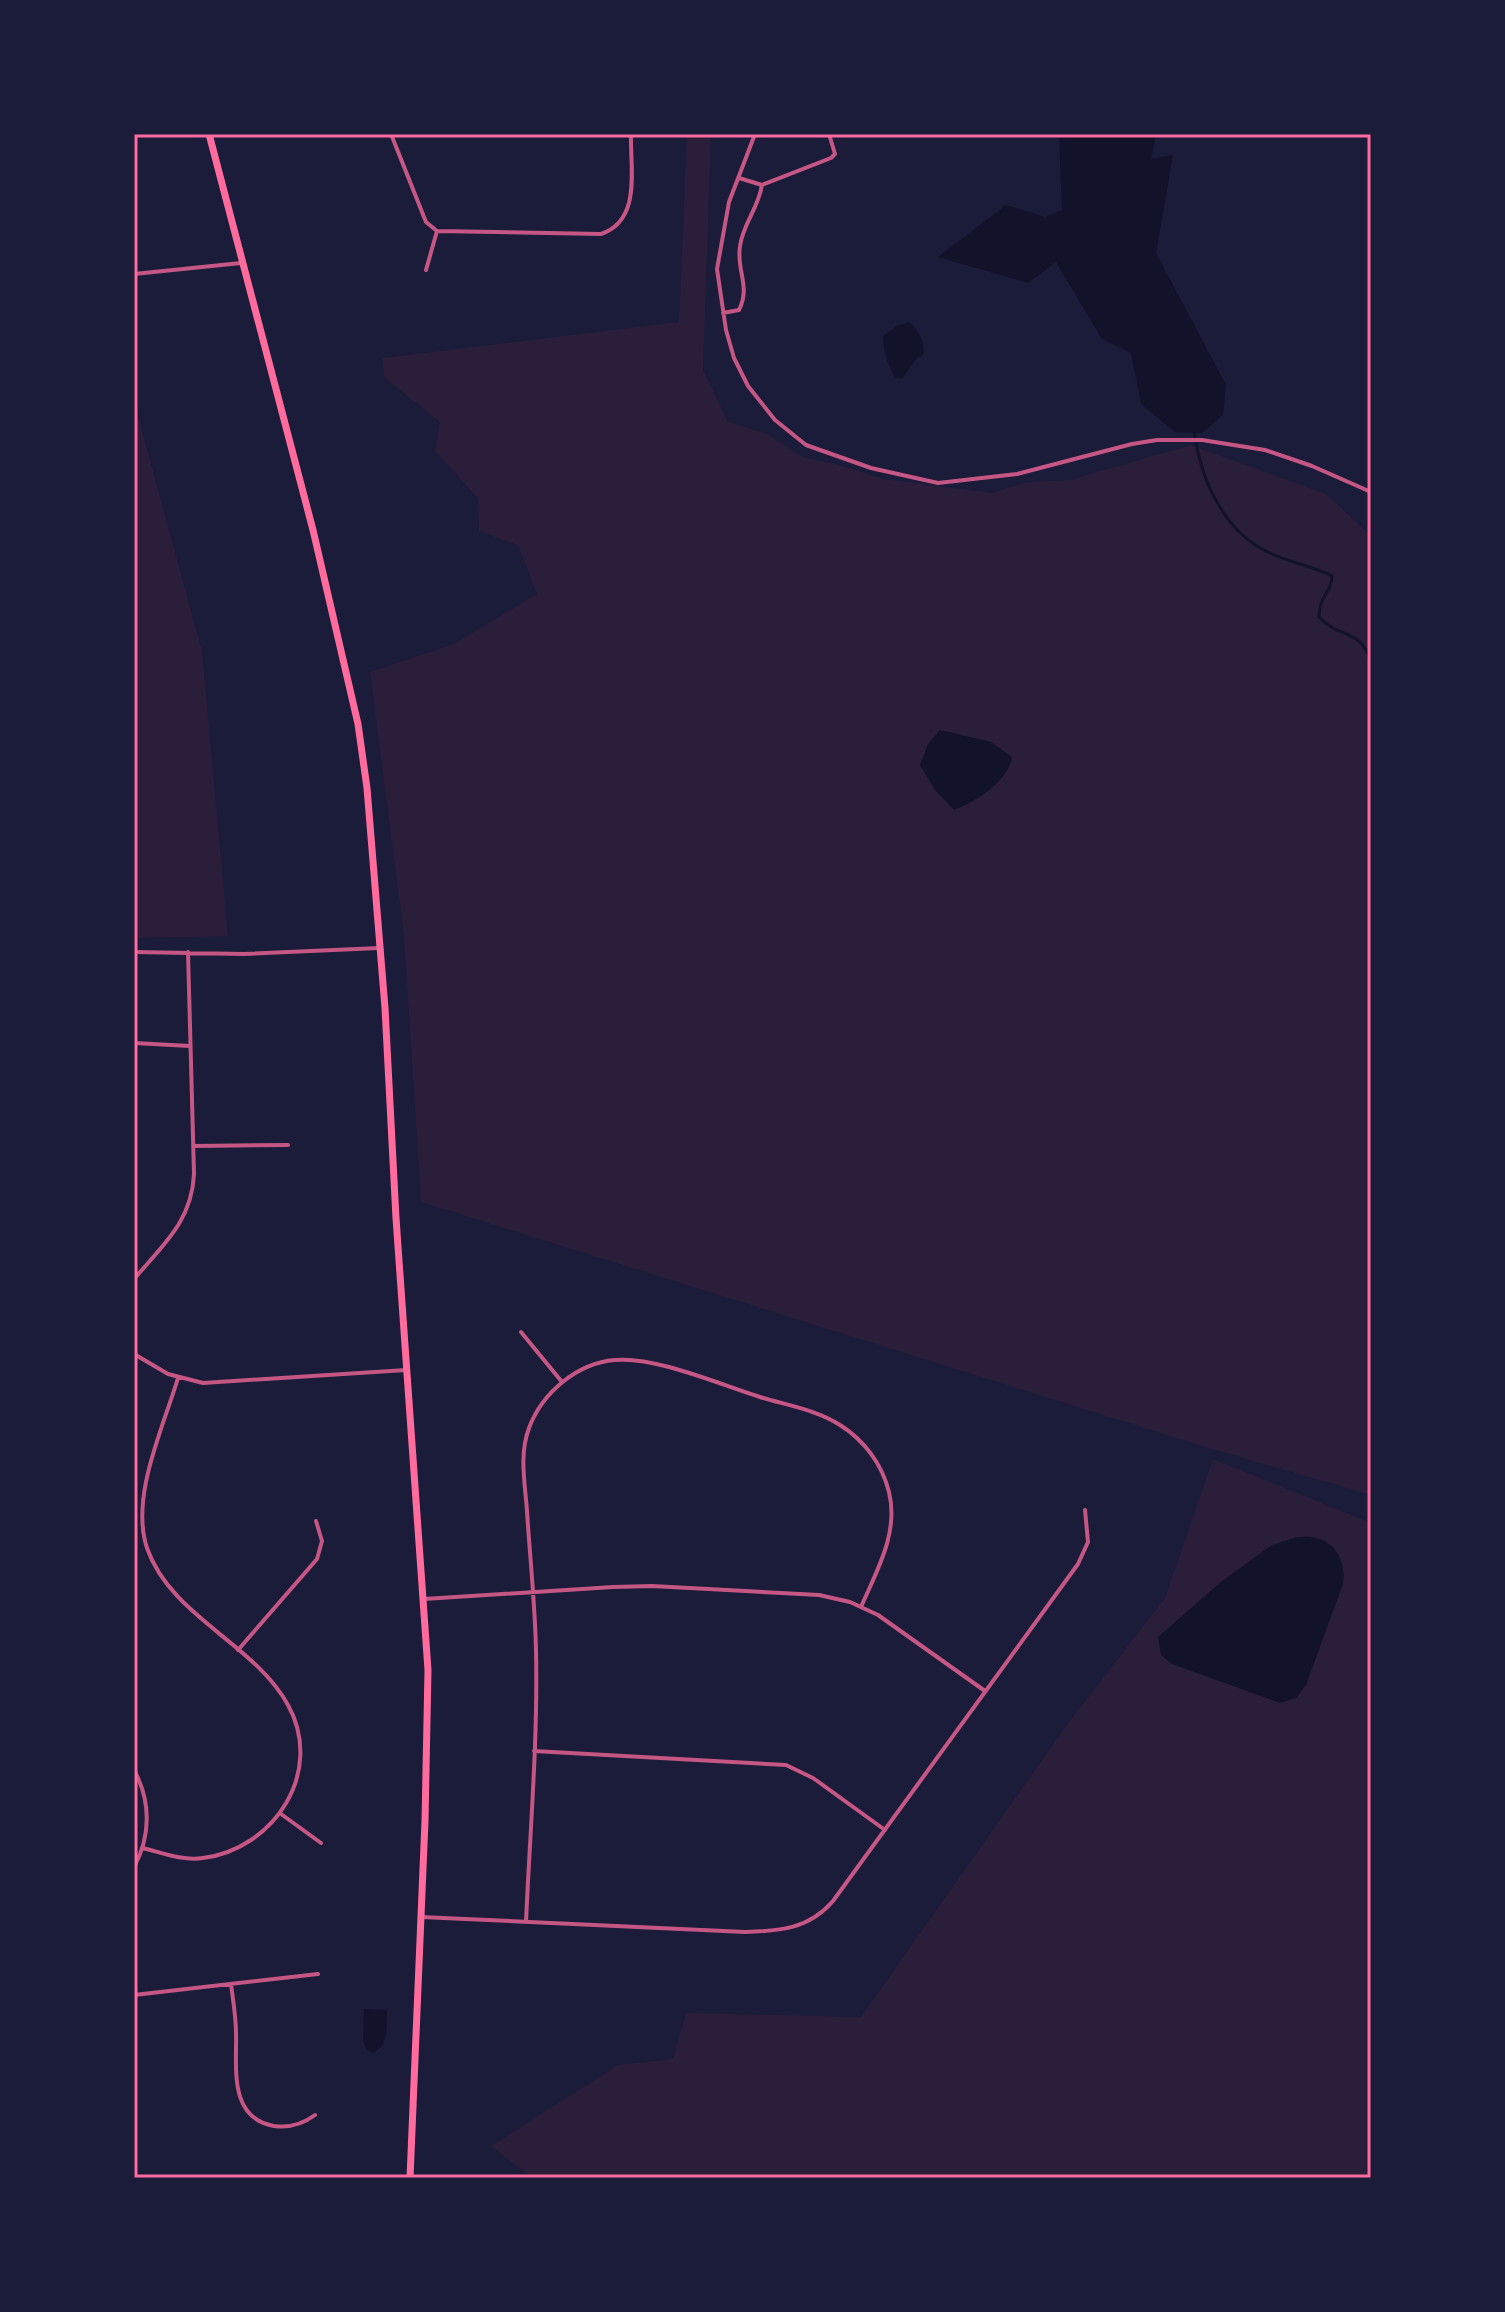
<svg xmlns="http://www.w3.org/2000/svg" width="1505" height="2312" font-family="'Roboto Condensed',sans-serif">
  <style>
    .green { fill: #2a1e3b }
    .water { fill: #12122b }
    .lines { fill: none; stroke-linecap: round; stroke-linejoin: round }
    .stream { stroke: #12122b; stroke-width: 3 }
    .minor { stroke: #c65784; stroke-width: 4 }
    .primary { stroke: #ff6b9d; stroke-width: 7 }
    .neatline { fill: none; stroke: #ff6b9d; stroke-width: 3 }
  </style>
  <rect width="100%" height="100%" fill="#1b1b3a"/>
  <path class="green" d="M687 134H711L703 370 728 422 765 433 804 458 836 464 884 479 992 493 1027 482 1070 480 1191 445 1326 494 1371 536V1495L1209 1448 421 1202 404 937 370 672 454 644 537 594 518 545 479 531 478 498 435 451 440 422 384 377 383 358 679 322Z
    M134 401 202 651 228 936 134 938Z
    M1213 1459 1371 1523V2178H532L491 2146 618 2065 673 2059 686 2013 861 2017 1069 1722 1165 1598Z"/>
  <path class="water" d="M1059 134H1156L1151 159 1173 155 1156 253 1226 385 1223 415 1202 433 1175 432 1141 404 1131 353 1102 339 1056 262 1028 283 938 257 1006 205 1045 217 1062 210Z
    M909 322C918 328 926 344 923 355L917 358 902 379 895 377C889 368 882 347 883 336L897 326Z
    M940 730 991 742 1012 757C1009 781 975 802 954 810L935 790 920 765 928 744Z
    M1297 1537C1302 1537 1311 1536 1316 1538 1338 1543 1346 1565 1343 1584L1306 1685 1296 1698 1280 1703 1172 1664 1161 1655 1158 1637 1222 1581 1272 1545Z
    M364 2009 387 2010C386 2027 390 2044 373 2053L367 2050 363 2040Z"/>
  <g class="lines">
    <path class="stream" d="M1194 431C1201 481 1224 533 1272 554 1291 563 1313 566 1332 576 1332 593 1319 595 1319 617 1339 639 1361 628 1371 662"/>
    <path class="minor" d="M391 134 426 222 437 231
      M755 134 729 202 717 269 726 330 734 358 748 386 775 420 806 445 871 468 938 483 1017 474 1132 444 1157 440H1202L1265 450 1312 466 1371 492
      M1326 134H1339
      M739 178 762 185 831 158 835 154 829 134
      M437 231 601 234C642 220 630 169 631 134
      M426 270 437 231
      M134 274 241 263
      M723 313 739 310C751 286 736 271 740 246 743 224 758 209 762 185
      M134 952 244 954 379 948
      M134 1043 190 1046
      M193 1146 288 1145
      M134 1279C163 1245 192 1221 194 1174L188 952
      M521 1332 562 1382
      M134 1354 168 1374 203 1383 406 1370
      M424 1599 613 1587 652 1586 819 1595 850 1602 878 1615 985 1691
      M238 1650 317 1559 322 1541 316 1521
      M534 1751 786 1765 813 1778 885 1830
      M134 1770C151 1801 151 1836 134 1867
      M281 1814 321 1843
      M143 1848C163 1853 182 1861 203 1858 274 1849 325 1772 288 1705 254 1643 171 1617 147 1548 130 1497 163 1428 178 1378
      M421 1917 745 1932C780 1931 809 1929 833 1901L1078 1564 1088 1542 1085 1510
      M526 1922C530 1831 538 1740 536 1650 535 1604 530 1558 527 1511 525 1483 519 1455 529 1428 542 1393 577 1363 615 1360 655 1356 721 1385 760 1397 786 1405 817 1410 840 1425 864 1440 882 1464 889 1492 899 1533 877 1570 861 1607
      M231 1984C233 2000 236 2017 236 2033 237 2067 228 2118 274 2126 289 2128 303 2124 315 2115
      M134 1995 318 1974"/>
    <path class="primary" d="M209 134 313 530 358 724 367 788 385 1008 396 1218 428 1670 425 1821 410 2178"/>
  </g>
  <rect width="1505" height="2312" fill="none" stroke="#1b1b3a" stroke-width="272"/>
  <rect x="136" y="136" width="1233" height="2040" class="neatline"/>
</svg>
